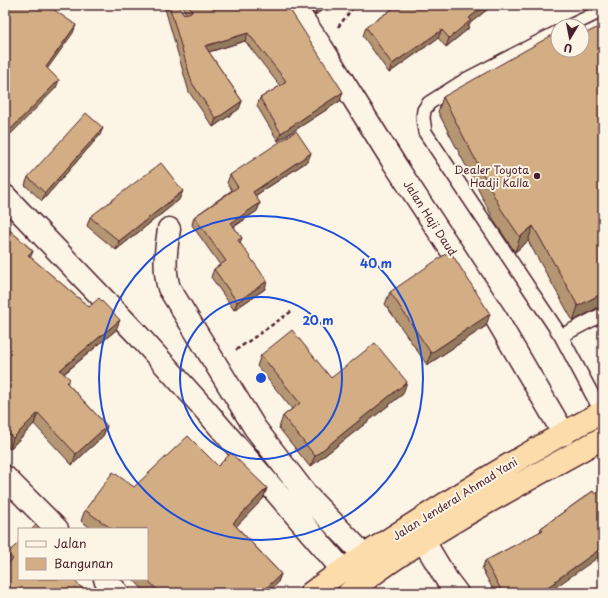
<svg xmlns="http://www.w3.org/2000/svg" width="608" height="598" font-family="'Playpen Sans',sans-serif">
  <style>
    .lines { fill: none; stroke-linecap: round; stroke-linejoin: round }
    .lane-casing { stroke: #4a1f2b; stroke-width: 16 }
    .street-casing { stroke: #4a1f2b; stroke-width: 25 }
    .highway-casing { stroke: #4a1f2b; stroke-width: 25 }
    .path { stroke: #4a1f2b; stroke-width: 2.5; stroke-dasharray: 4 3; stroke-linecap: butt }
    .lane { stroke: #fcf5e5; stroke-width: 13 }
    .street { stroke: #fcf5e5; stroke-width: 22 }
    .highway { stroke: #fddcac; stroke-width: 22 }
    .wall { fill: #b59672; stroke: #4a1f2b }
    .shaded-wall { fill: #947a5d; stroke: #4a1f2b }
    .building { fill: #d3ae85; stroke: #4a1f2b }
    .ring { fill: none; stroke: #1d4ed8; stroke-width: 2 }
    .poi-dot { fill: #4a1f2b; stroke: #fcf5e5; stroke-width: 1.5 }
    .labels { text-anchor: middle; stroke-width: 4; stroke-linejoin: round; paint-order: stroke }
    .poi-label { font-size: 11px; fill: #4a1f2b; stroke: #fcf5e5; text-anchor: end }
    .street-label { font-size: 11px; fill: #4a1f2b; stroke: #fcf5e5 }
    .centre { fill: #1d4ed8; stroke: #fcf5e5; stroke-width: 2 }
    .ring-label { font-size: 12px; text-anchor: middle; font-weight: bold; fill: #1d4ed8; stroke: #fcf5e5; stroke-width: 4; stroke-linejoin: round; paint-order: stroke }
  </style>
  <rect width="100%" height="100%" fill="#fcf5e5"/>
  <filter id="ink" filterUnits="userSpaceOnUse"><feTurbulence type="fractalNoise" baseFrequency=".025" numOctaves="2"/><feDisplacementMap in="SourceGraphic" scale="8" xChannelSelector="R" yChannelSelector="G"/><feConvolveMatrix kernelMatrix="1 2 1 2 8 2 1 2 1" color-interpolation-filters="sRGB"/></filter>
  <g filter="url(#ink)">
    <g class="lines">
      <g class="lane-casing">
        <path id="lane" d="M570 26 603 10
          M558 32 467 79 429 103 424 110 423 118 425 132 561 336 602 413
          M561 336 603 314"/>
      </g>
      <g class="street-casing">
        <path id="street" d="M293 5 322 48 394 163 496 318 564 434
          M5 196 137 334 201 405 342 569
          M169 229C166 250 163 268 169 288L255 428 308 497 364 555
          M5 477 57 529
          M423 540 447 580 457 593
          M105 579 118 593"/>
      </g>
      <g class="highway-casing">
        <path id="highway" d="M311 593C350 563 391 538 432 512 488 477 545 442 603 412
          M349 593C385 563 425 539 465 515 511 489 557 463 603 438"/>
      </g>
      <path class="path" d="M338 27 355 5
        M236 350 292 311"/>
      <use href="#lane" class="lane"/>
      <use href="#street" class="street"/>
      <use href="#highway" class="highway"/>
    </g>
    <path class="wall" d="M119 5H128L127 6Z
      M164 5H178L184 14H186L182 5H287L340 101 278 141 257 106 260 98 280 86 245 41 209 52 242 101 239 109 213 127 189 92Z
      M308 5H330L315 15Z
      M398 5H493L469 24 468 29 446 47 438 38 389 73 363 36 366 27Z
      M443 97 599 307 573 321 528 241 515 252 496 224 438 112Z
      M100 135 42 201 25 185 28 177Z
      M308 161 255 196 260 203 257 211 234 227 242 238 240 243 265 289 234 310 211 277 214 269 220 265 192 225 194 217 232 190 227 183 230 175Z
      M179 200 116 250 87 226 90 217Z
      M5 226 33 251 30 257 116 330 64 374 68 384 107 426 103 436 72 465 34 424 10 449 5 445Z
      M390 292 486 326 427 365 385 304Z
      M261 355 331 378 403 394 310 467 279 428 283 416 292 409 257 366Z
      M218 466 267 488 263 499 236 526 281 574 277 584 268 593H146L133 579H147V529H92L81 521 85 510Z
      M593 491 552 591 549 593H495L482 569 485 561 540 532 541 528Z
      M7 554 88 593H5V560Z"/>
    <path class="shaded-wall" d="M319 5H330L315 15 318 6Z
      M485 5H493L469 24 468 29 446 47 449 38 469 18Z
      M76 25 73 33 43 75 46 67Z
      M442 30 438 38 389 73 392 64Z
      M248 33 245 41 202 54 205 46Z
      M59 80 56 88 5 140V135Z
      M343 92 340 101 278 141 281 133Z
      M242 101 239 109 213 127 216 119Z
      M103 128 100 135 42 201 45 193Z
      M311 153 308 161 250 199 253 192Z
      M183 191 179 200 116 250 119 241Z
      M260 203 257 211 228 230 231 223Z
      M533 226 528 241 515 252 520 237Z
      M33 251 29 261 28 255Z
      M267 281 265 289 234 310 237 302Z
      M603 293V306L599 307 573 321 578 306Z
      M490 314 486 326 427 365 431 353Z
      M120 320 116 330 56 380 60 370Z
      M407 382 403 394 310 467 315 456Z
      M38 413 34 424 10 449 13 438Z
      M107 426 103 436 72 465 76 454Z
      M267 488 263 499 229 534 233 523Z
      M603 547V554L553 589 552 591 549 593H536L555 581Z
      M281 574 277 584 268 593H261Z"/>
    <path class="building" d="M5 5H47L76 25 46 67 59 80 5 135Z
      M169 5H178L184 14 192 12 189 5H287L343 92 281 133 260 98 285 83 284 82 286 81 248 33 205 46 242 101 216 119 192 83Z
      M398 5H485L469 18 471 20 449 38 442 30 392 64 366 27Z
      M603 25V293L578 306 533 226 520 237 501 209 443 97 556 33 558 37V50H582V35Z
      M86 113 103 128 45 193 28 177Z
      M296 131 311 153 253 192 260 203 231 223 242 238 238 240 267 281 237 302 214 269 226 261 194 217 238 187 230 175Z
      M161 163 183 191 119 241 90 217Z
      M5 226 33 251 28 255 89 307 99 298 120 320 60 370 70 379 67 383 107 426 76 454 38 413 13 438 5 430Z
      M450 251 490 314 431 353 390 292Z
      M292 330 331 378 375 343 407 382 315 456 283 416 300 403 261 355Z
      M188 436 218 466 231 453 267 488 233 523 281 574 261 593H160L147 579V529H112L85 510 113 472 134 487Z
      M603 489V547L555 581 556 582 536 593H503L485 561 543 530 541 528 593 491 595 494Z
      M36 525 39 529H32Z
      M19 542V579H72L88 593H5V567L13 559 7 554Z"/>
  </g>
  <g class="ring">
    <circle cx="261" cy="378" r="81"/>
    <circle cx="261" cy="378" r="162"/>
  </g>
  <circle class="poi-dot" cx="537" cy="176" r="4"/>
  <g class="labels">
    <g class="poi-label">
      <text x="529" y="174">Dealer Toyota<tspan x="529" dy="13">Hadji Kalla</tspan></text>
    </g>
    <g class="street-label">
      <text transform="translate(430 218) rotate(57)" y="4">Jalan Haji Daud</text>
      <text transform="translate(455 499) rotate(-32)" y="4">Jalan Jenderal Ahmad Yani</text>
    </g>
  </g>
  <circle cx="261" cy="378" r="6" class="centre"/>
  <g class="ring-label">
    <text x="376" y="268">40 m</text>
    <text x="318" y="325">20 m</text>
  </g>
  <rect width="608" height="598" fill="none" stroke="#fcf5e5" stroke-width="20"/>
  <rect x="10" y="10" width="588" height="578" fill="none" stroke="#4a1f2b" stroke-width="1.5" filter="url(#ink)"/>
  <rect x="18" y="528" width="130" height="52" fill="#fcf5e5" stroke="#b59f9b"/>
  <rect x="26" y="541" width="20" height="6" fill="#fcf5e5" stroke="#b59f9b"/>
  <text x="54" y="548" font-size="12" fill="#4a1f2b">Jalan</text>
  <rect x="26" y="558" width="20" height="12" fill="#d3ae85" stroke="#b59f9b"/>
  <text x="54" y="568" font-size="12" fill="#4a1f2b">Bangunan</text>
  <g transform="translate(570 38) rotate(190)"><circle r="19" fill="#fcf5e5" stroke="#b59f9b"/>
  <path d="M0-3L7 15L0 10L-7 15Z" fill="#4a1f2b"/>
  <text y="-6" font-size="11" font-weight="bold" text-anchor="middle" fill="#4a1f2b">U</text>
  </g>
</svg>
